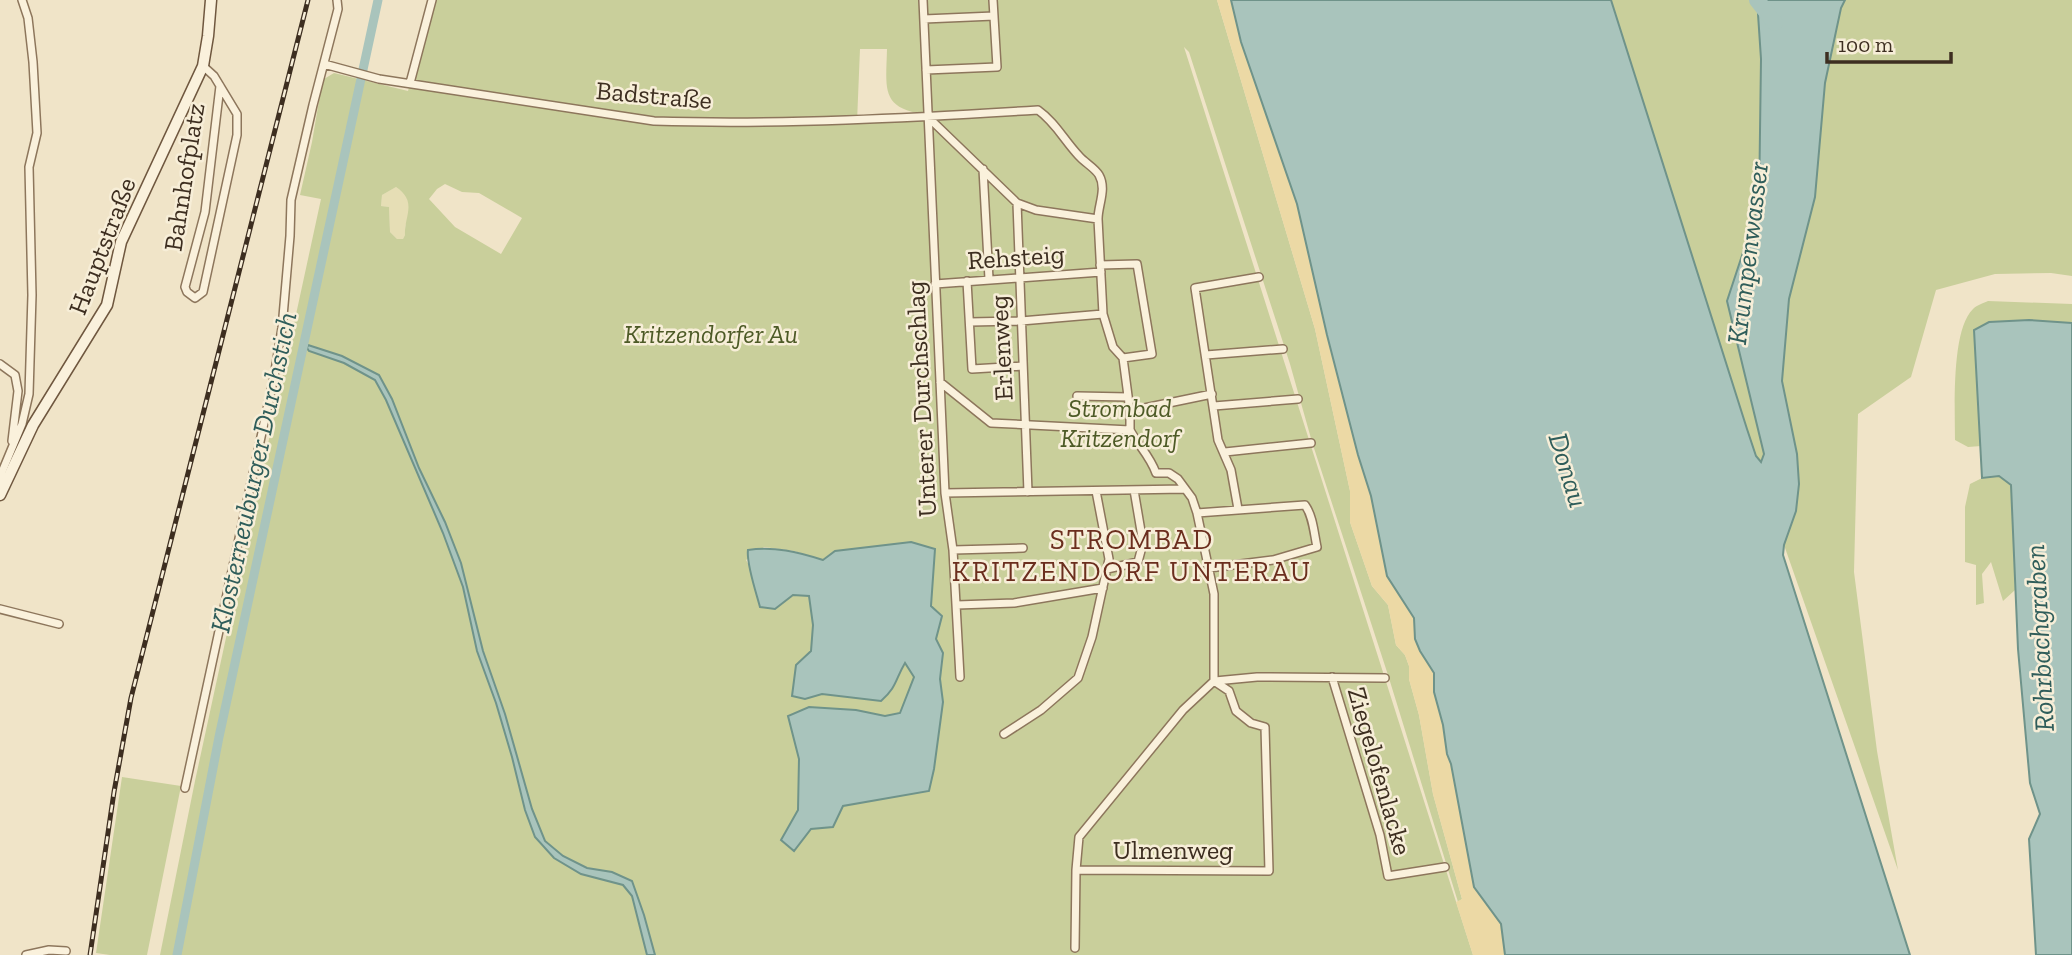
<svg xmlns="http://www.w3.org/2000/svg" width="2072" height="955" font-family="'Zilla Slab',serif">
  <style>
    .farmland { fill: #e6deb5 }
    .green { fill: #c9cf9b; fill-rule: evenodd }
    .sand { fill: #ecd9a5 }
    .water { fill: #a9c4bc; stroke: #6f938a; stroke-width: 2 }
    .lines { fill: none; stroke-linecap: round; stroke-linejoin: round }
    .canal { stroke: #a9c4bc; stroke-width: 9 }
    .river { stroke: #a9c4bc; stroke-width: 16 }
    .street-casing { stroke: #8d765c; stroke-width: 10 }
    .secondary-casing { stroke: #6f573f; stroke-width: 13 }
    .street { stroke: #faf1dc; stroke-width: 7 }
    .secondary { stroke: #faf1dc; stroke-width: 10 }
    .rail-casing { stroke: #3d2e20; stroke-width: 5 }
    .rail { stroke: #f7eed8; stroke-width: 2.5; stroke-dasharray: 8; stroke-linecap: butt }
    .labels { text-anchor: middle; stroke-width: 5; stroke-linejoin: round; paint-order: stroke }
    .street-label { font-size: 26px; fill: #3d2e20; stroke: #f7eed8 }
    .park-label { font-size: 26px; font-style: italic; fill: #4d5a26; stroke: #f7eed8 }
    .water-label { font-size: 28px; font-style: italic; fill: #2f5d5a; stroke: #f7eed8 }
    .neighbourhood-label { font-size: 28px; letter-spacing: 2px; fill: #6b2e1e; stroke: #f7eed8 }
  </style>
  <rect width="100%" height="100%" fill="#f0e4c8"/>
  <path class="farmland" d="M396 187 406 195 409 205V217L405 226V235L403 239H397L390 232 389 207 381 206 382 195Z"/>
  <path class="green" d="M433 0H1217L1315 329 1350 491V522L1372 586 1388 605 1396 645 1405 655 1409 666V679L1419 715 1433 794 1462 899 1458 902 1388 675 1312 442 1290 364 1189 52 1184 47 1473 955H655L644 915 632 881 612 872 587 868 563 856 545 841 532 809 505 714 483 651 461 563 445 522 419 468 392 399 379 376 342 356 309 351 344 363 375 380 386 400 443 533 463 587 477 651 496 703 512 757 525 810 535 837 581 874 623 884 632 896 647 955H160L195 781 321 199 300 195 312 142 322 83 324 79 334 73 408 91ZM860 49H887C886 91 880 109 930 115L947 493 925 120 857 122ZM445 184 462 192 479 193 522 218 501 254 455 227 429 199 437 189ZM396 187C418 202 404 216 405 235L403 239H397L390 232 389 207 381 206 382 195ZM911 542 934 550 931 606 942 616 936 639 943 653 939 679 943 702 929 790 843 806 833 827 811 829 781 839 798 810 799 759 788 716 856 710 885 716 900 713 914 678 906 663C895 679 897 687 881 701L822 694 805 699 796 665 811 651 813 625 809 595H793L751 569 746 560 764 547 794 551 823 560 835 551Z
    M1611 0H1765L1758 14 1761 59 1759 204 1727 301 1764 454 1762 462 1756 456 1747 429Z
    M1845 0H2072V276L2051 273 1995 274 1936 290 1911 377 1858 414 1854 572 1877 751 1898 870 1784 545 1796 511 1782 381 1789 299 1815 197 1825 83 1841 7Z
    M1988 301 2072 304V323L2029 320 1974 330 1981 446 1968 447 1955 440C1955 409 1951 330 1973 309 1977 305 1984 303 1988 301Z
    M1999 476 2011 485 2015 590 2003 601 1991 562 1982 574 1984 603 1976 605V565L1965 562V507L1970 484 1982 478Z
    M122 777 181 786 147 955H110L96 953Z"/>
  <path class="sand" d="M1217 0H1231L1241 42 1297 204 1327 335 1358 455 1371 496 1387 576 1414 618 1415 639 1420 651 1434 673V692L1443 725 1447 754 1451 764 1474 887 1501 924 1505 955H1473L1456 902 1462 899 1433 794 1419 715 1409 679V666L1405 655 1396 645 1388 605 1372 586 1350 522V491L1315 329Z"/>
  <path class="water" d="M1231 0H1611L1747 429 1756 456 1761 462 1764 454 1727 301 1759 204 1761 59 1758 14 1765 0H1845L1841 8 1825 83 1815 197 1789 299 1782 381 1797 454 1799 484 1796 511 1784 545 1783 555 1910 955H1505L1501 924 1474 887 1451 764 1447 754 1443 725 1434 692V673L1420 651 1415 639 1414 618 1387 576 1371 496 1358 455 1327 335 1297 204 1241 42Z
    M2029 320 2072 323V955H2036L2029 839 2040 814 2030 783 2018 649 2011 485 1999 476 1982 478 1974 330 1989 322Z
    M308 345 342 356 379 375 392 399 419 468 445 522 461 563 483 651 505 714 532 809 545 841 563 856 587 868 612 872 632 881 644 915 655 955H647L632 896 623 885 581 874 554 858 535 837 525 810 512 757 496 703 477 651 463 587 443 533 386 400 375 380 344 363 309 351 307 348Z
    M911 542 935 549 931 606 942 616 936 639 943 653 940 679 943 702 934 769 929 791 843 806 833 827 811 829 794 851 781 840 798 810 799 759 788 716 809 707 856 710 885 716 900 713 914 677 905 663C895 680 897 687 881 701L822 694 805 699 792 696 796 665 811 651 813 625 809 596 793 595 775 609 760 607C756 592 746 563 748 550 774 546 798 552 823 560L835 551Z"/>
  <g class="lines">
    <path class="canal" d="M177 955 219 737 378 0"/>
    <path class="river" d="M1757 0 1775 23"/>
    <g class="street-casing">
      <path id="street" d="M923 0 945 493 953 550 960 677
        M924 19 994 16
        M324 64 379 79 654 121C782 125 910 118 1038 110 1055 122 1064 140 1079 156 1084 162 1095 168 1099 175 1107 189 1098 205 1098 219L1103 314 1113 347 1123 358 1130 411V430
        M203 66 214 76 237 114V135L203 292 195 298 187 292 185 287 205 212 220 86
        M926 70 997 67 993 0
        M410 83 432 0
        M929 118 1017 203 1036 210 1098 219
        M983 169 989 279
        M1017 203 1028 492
        M1100 265 1137 264 1152 354 1123 358
        M967 281 972 369 1023 366
        M935 284 1101 272
        M970 322 1021 321 1103 314
        M1206 355 1283 349
        M0 364 15 375 18 391 12 441
        M940 382 991 423 1130 430C1138 445 1150 456 1156 473H1169L1178 479 1192 498 1197 513 1214 594V681
        M1077 396 1128 397
        M1214 406 1298 399
        M1130 411 1212 394
        M1225 452 1311 443
        M4 486 2 472 22 424 29 394 32 295 29 167 37 133 33 62 28 18 22 0
        M945 493 1185 489
        M1238 509 1231 470 1218 440 1195 288 1259 277
        M1197 513 1305 505C1313 516 1314 533 1317 547L1273 560 1209 568
        M953 550 1023 548
        M1107 569 1138 562 1143 543 1134 490
        M957 605 1014 603 1103 588
        M0 609 59 624
        M1332 677 1380 835 1388 876 1445 867
        M1215 681 1257 677 1385 678
        M1004 734 1041 710 1078 678 1092 637 1109 559 1096 491
        M185 788 274 377 282 328 290 236 291 200 313 105 332 32 338 9 337 0
        M1076 870 1269 871 1265 727 1251 723 1236 711 1229 691 1214 681
        M1075 948 1076 870 1079 837 1183 710 1214 681
        M26 955 49 950 66 951"/>
    </g>
    <g class="secondary-casing">
      <path id="secondary" d="M0 495 33 425 107 305 121 242 203 66 208 36 211 0"/>
    </g>
    <use href="#street" class="street"/>
    <use href="#secondary" class="secondary"/>
    <g class="rail-casing">
      <path id="rail" d="M90 955 114 792 131 698 308 0"/>
    </g>
    <use href="#rail" class="rail"/>
  </g>
  <g class="labels">
    <g class="street-label">
      <text transform="translate(654 95) rotate(5)" y="9">Badstraße</text>
      <text transform="translate(184 177) rotate(-81)" y="9">Bahnhofplatz</text>
      <text transform="translate(102 246) rotate(-69)" y="9">Hauptstraße</text>
      <text transform="translate(1016 257) rotate(-4)" y="9">Rehsteig</text>
      <text transform="translate(1001 348) rotate(-93)" y="9">Erlenweg</text>
      <text transform="translate(921 399) rotate(-93)" y="9">Unterer Durchschlag</text>
      <text transform="translate(1380 771) rotate(74)" y="9">Ziegelofenlacke</text>
      <text x="1173" y="859">Ulmenweg</text>
    </g>
    <g class="park-label">
      <text x="711" y="343">Kritzendorfer Au</text>
      <text x="1120" y="417">Strombad<tspan x="1120" dy="30">Kritzendorf</tspan></text>
    </g>
    <g class="water-label">
      <text transform="translate(1747 253) rotate(-83)" y="10">Krumpenwasser</text>
      <text transform="translate(1569 470) rotate(73)" y="10">Donau</text>
      <text transform="translate(253 472) rotate(-78)" y="10">Klosterneuburger Durchstich</text>
      <text transform="translate(2039 638) rotate(-93)" y="10">Rohrbachgraben</text>
    </g>
    <g class="neighbourhood-label">
      <text x="1132" y="549">STROMBAD<tspan x="1132" dy="32">KRITZENDORF UNTERAU</tspan></text>
    </g>
  </g>
  <path d="M1827 52v10h124v-10" fill="none" stroke="#3d2e20" stroke-width="3.5"/>
  <text x="1838" y="52" font-size="21" fill="#3d2e20" stroke="#f7eed8" stroke-width="5" paint-order="stroke">100 m</text>
</svg>
